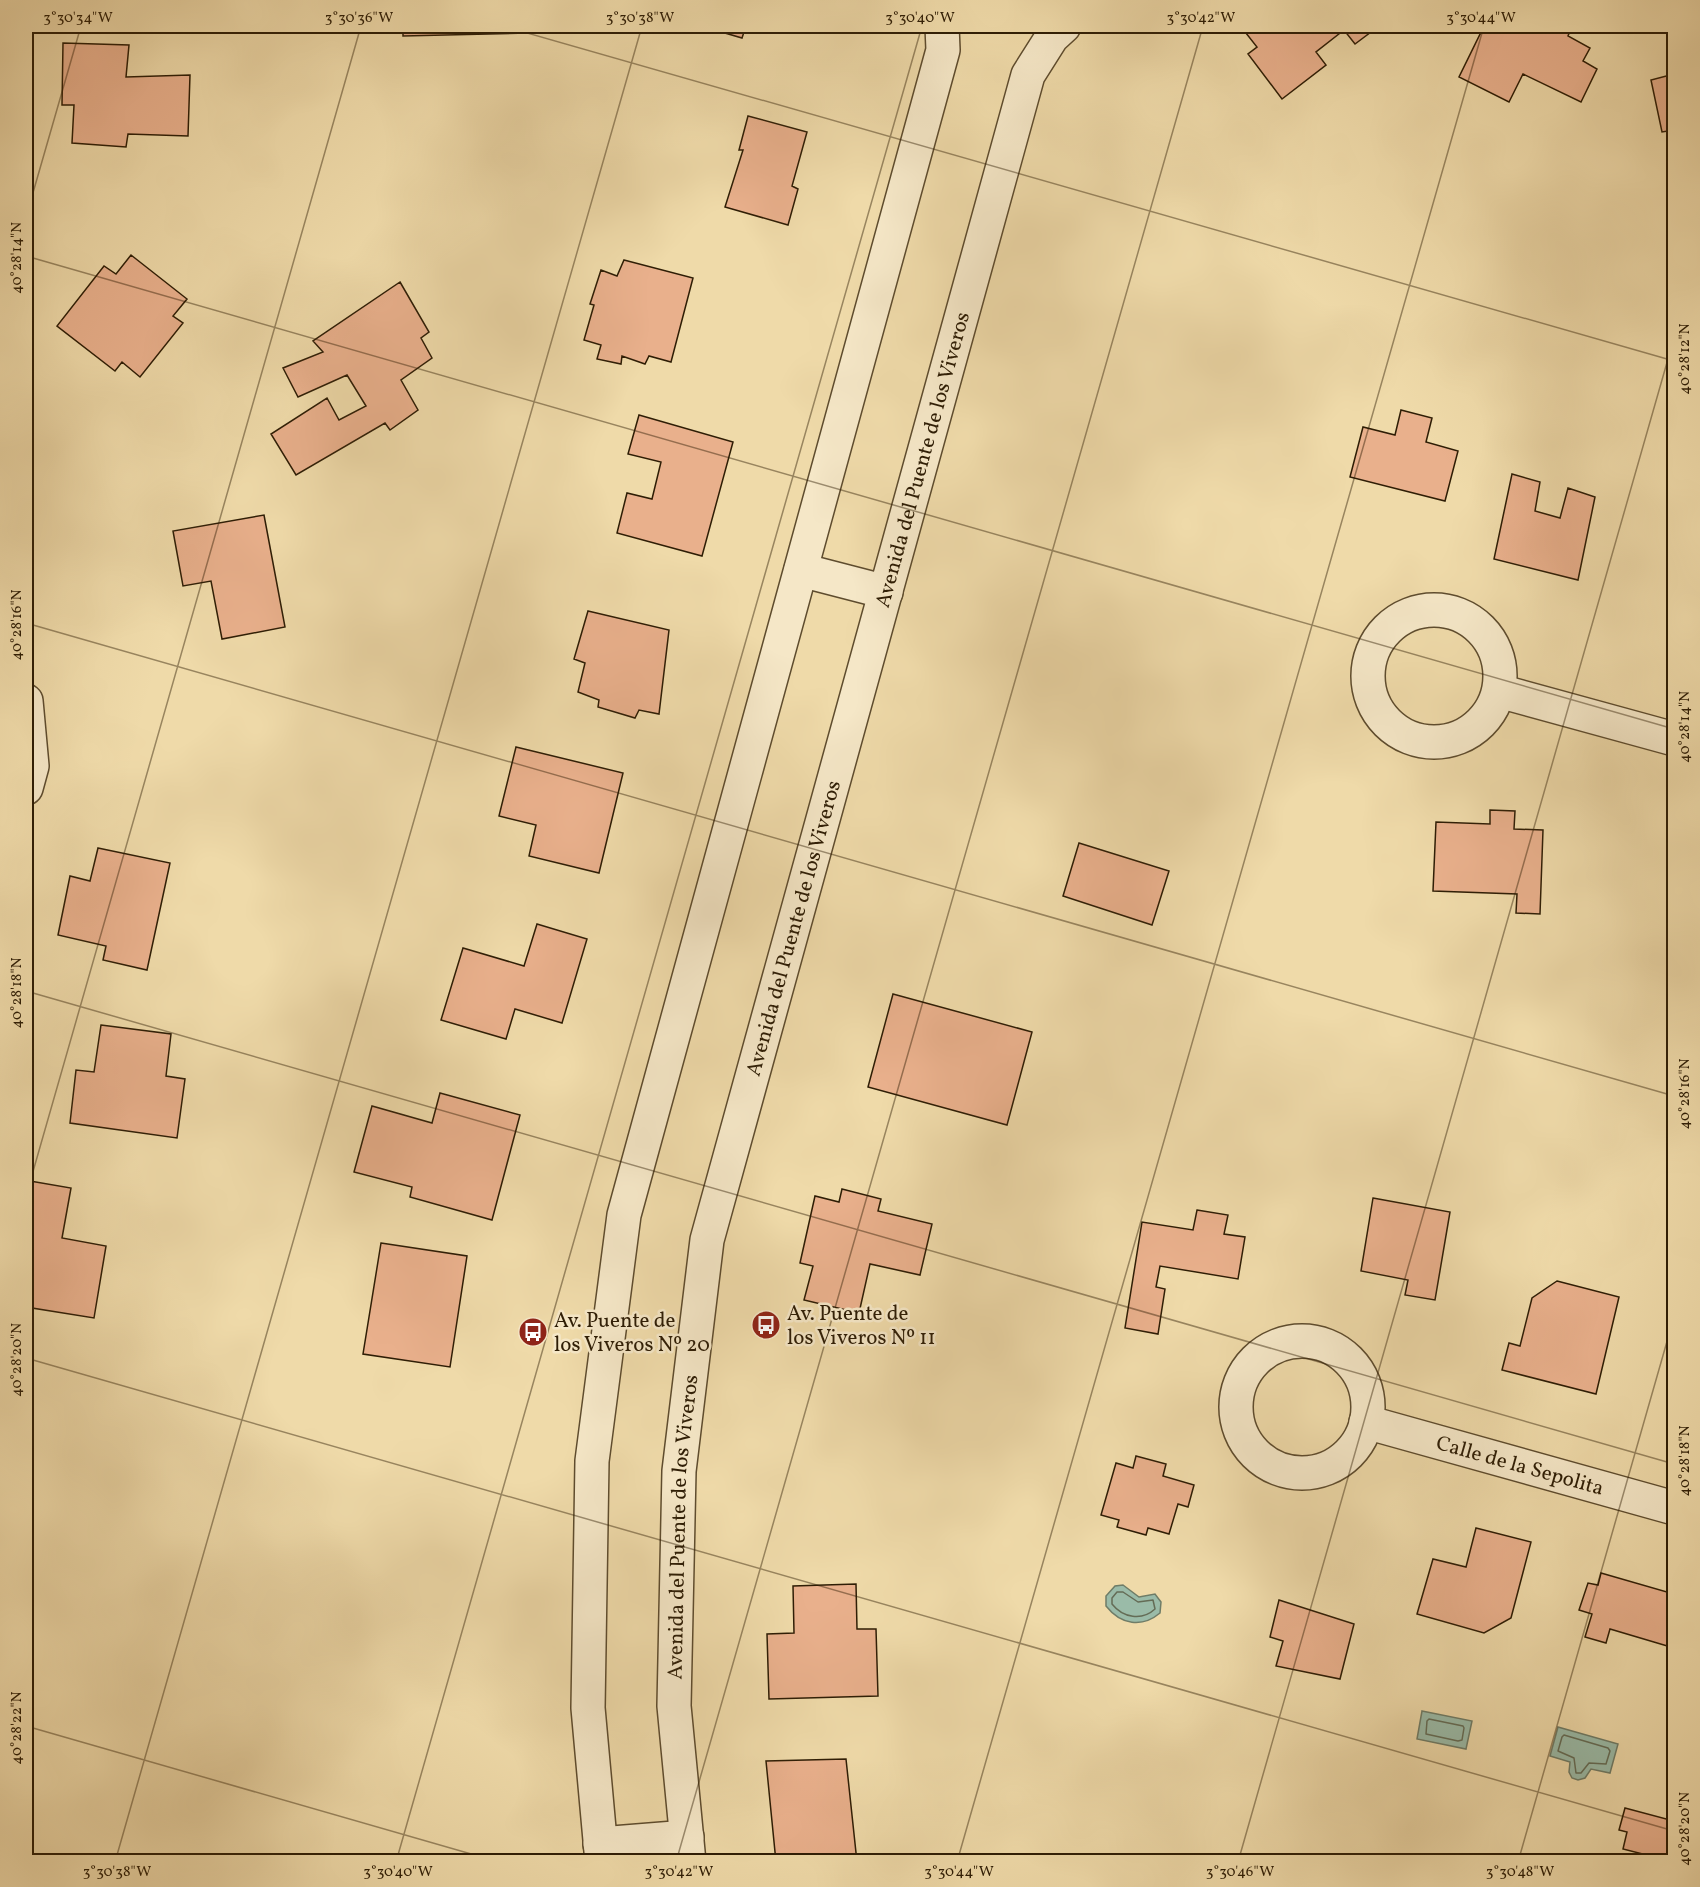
<svg xmlns="http://www.w3.org/2000/svg" width="1700" height="1887" font-family="Vollkorn,serif">
  <style>
    .water { fill: #9abba8; stroke: #6f7c67; stroke-width: 1.5 }
    .lines { fill: none; stroke-linecap: round; stroke-linejoin: round }
    .shore { stroke: #646c56; stroke-width: 1.5 }
    .building { fill: #e9b08c; stroke: #2e1d05; stroke-width: 1.5 }
    .minor-casing { stroke: #5e4c2e; stroke-width: 36 }
    .tertiary-casing { stroke: #5e4c2e; stroke-width: 36 }
    .minor { stroke: #f5e7c7; stroke-width: 33 }
    .tertiary { stroke: #f5e7c7; stroke-width: 33 }
    .ticks { fill: none; stroke: #2e1d05; stroke-width: 1.5; stroke-opacity: 0.45 }
    .labels { text-anchor: middle; stroke-width: 5; stroke-linejoin: round; paint-order: stroke }
    .street-label { font-size: 21px; fill: #2e1d05; stroke: #f5e7c7 }
    .poi-label { font-size: 21px; fill: #2e1d05; stroke: #f5e7c7; text-anchor: start }
    .neatline { fill: none; stroke: #2e1d05; stroke-width: 2 }
    .ticks-label { font-size: 15px; text-anchor: middle; fill: #2e1d05 }
  </style>
  <rect width="100%" height="100%" fill="#efdaa9"/>
  <filter id="stains"><feTurbulence type="fractalNoise" baseFrequency=".00333" numOctaves="4"/><feColorMatrix values="0 0 0 0 .2 0 0 0 0 .09 0 0 0 0 .02 0 0 0 .5 -.17"/></filter>
  <radialGradient id="worn" r=".72"><stop offset=".6" stop-color="#630" stop-opacity="0"/><stop offset="1" stop-color="#630" stop-opacity=".3"/></radialGradient>
  <path class="water" d="M1123 1585 1139 1597 1155 1594 1161 1602 1160 1613C1142 1628 1121 1625 1106 1606V1596L1115 1586Z
    M1422 1711 1472 1721 1466 1749 1417 1739Z
    M1558 1727 1618 1744 1610 1773 1591 1769 1585 1778 1578 1780 1572 1778 1569 1772 1570 1762 1550 1756Z"/>
  <g class="lines">
    <path class="shore" d="M1117 1592H1123L1138 1602 1153 1600 1155 1609C1142 1621 1123 1618 1112 1604V1598Z
      M1429 1719 1463 1726 1464 1728 1462 1740 1458 1741 1426 1734 1427 1721Z
      M1564 1735 1608 1748 1610 1751 1606 1764 1589 1763 1581 1773H1576L1574 1758 1558 1751 1562 1737Z"/>
  </g>
  <path class="building" d="M403 26H529L528 33 403 36Z
    M701 26H746L742 38Z
    M1246 26H1379L1355 44 1344 30 1316 52 1326 65 1282 99 1248 54 1257 47 1242 28Z
    M1473 26H1559L1570 31 1568 36 1590 48 1583 61 1597 69 1581 102 1523 74 1509 102 1459 77 1482 30Z
    M63 43 129 45 126 77 190 75 188 136 128 134 126 147 72 143 74 105H62Z
    M1674 74V130L1662 132 1651 80Z
    M748 116 807 132 792 186 798 189 788 225 725 207 743 150H739Z
    M131 255 187 299 173 316 183 323 140 377 122 362 115 371 57 326 104 266 116 274Z
    M624 260 693 278 671 362 649 356 645 364 622 356 621 364 597 359 601 345 584 340 594 305 590 304 601 270 617 276Z
    M400 282 429 332 421 338 432 358 401 380 418 410 390 430 385 423 296 475 271 434 327 398 339 420 366 406 347 375 298 397 283 368 323 352 313 341Z
    M1401 410 1432 418 1426 442 1458 451 1445 501 1350 477 1363 427 1395 435Z
    M639 415 733 442 702 556 617 533 627 493 652 499 661 462 628 454Z
    M1512 474 1540 482 1535 511 1560 518 1568 488 1595 497 1578 580 1494 559Z
    M264 515 285 627 222 639 211 581 183 586 173 531Z
    M588 611 669 630 659 714 639 710 635 718 598 707 599 700 578 692 585 663 574 659Z
    M516 747 623 773 599 873 529 856 536 825 499 816Z
    M1490 810 1515 811 1514 829 1543 830 1540 914 1516 913 1517 894 1433 891 1436 822 1490 824Z
    M1079 843 1169 871 1152 925 1063 896Z
    M98 848 170 863 147 970 103 960 106 946 58 935 70 876 90 881Z
    M537 924 587 939 562 1023 515 1009 506 1039 441 1020 463 948 524 966Z
    M893 994 1032 1032 1007 1125 868 1087Z
    M101 1025 171 1034 166 1076 185 1079 177 1138 70 1123 76 1070 94 1072Z
    M440 1093 520 1115 492 1220 410 1197 412 1187 354 1172 372 1106 432 1123Z
    M30 1181 71 1188 62 1238 106 1246 94 1318 26 1307V1210Z
    M842 1189 881 1199 878 1211 932 1224 920 1275 870 1264 859 1313 804 1300 813 1266 800 1263 815 1196 839 1202Z
    M1373 1198 1450 1212 1435 1300 1405 1295 1408 1280 1361 1271Z
    M1197 1210 1228 1215 1224 1234 1245 1237 1238 1279 1160 1266 1156 1287 1165 1289 1158 1334 1125 1328 1142 1222 1193 1230Z
    M381 1243 467 1256 450 1367 363 1354Z
    M1557 1281 1619 1297 1596 1394 1502 1370 1509 1343 1520 1346 1532 1298Z
    M1136 1456 1166 1464 1163 1476 1194 1485 1188 1507 1178 1504 1169 1534 1148 1528 1146 1535 1117 1527 1119 1520 1101 1515 1116 1463 1133 1468Z
    M1476 1528 1531 1542 1511 1618 1484 1633 1417 1614 1433 1559 1466 1567Z
    M1601 1573 1674 1594V1648L1610 1629 1606 1643 1585 1637 1592 1614 1579 1610 1588 1583 1598 1585Z
    M856 1584 857 1629H876L878 1696 769 1699 767 1634 794 1633 793 1586Z
    M1279 1600 1354 1624 1340 1679 1276 1666 1283 1641 1270 1637Z
    M846 1759 857 1862H776L766 1761Z
    M1625 1808 1674 1821V1862L1623 1849 1627 1832 1619 1830Z"/>
  <g class="lines">
    <g class="minor-casing">
      <g id="minor">
        <path d="M801 570 886 592"/>
        <circle cx="1434" cy="676" r="66"/>
        <path d="M1499 691 1674 739"/>
        <path d="M26 701 32 766 26 788"/>
        <circle cx="1302" cy="1407" r="66"/>
        <path id="s1" d="M1366 1422 1674 1508"/>
        <path d="M600 1844 687 1837"/>
      </g>
    </g>
    <g class="tertiary-casing">
      <g id="tertiary">
        <path d="M602 1862 588 1708 592 1461 624 1215 943 50 942 26"/>
        <path id="s2" d="M689 1862 674 1706 679 1471 707 1240 1028 75 1052 37 1064 26"/>
      </g>
    </g>
    <use href="#minor" class="minor"/>
    <use href="#tertiary" class="tertiary"/>
  </g>
  <path class="ticks" d="M503 26 1674 361M26 217 81 26M26 256 1674 729M26 623 1674 1096M26 991 1674 1464M26 1196 361 26M26 1358 1674 1831M26 1726 499 1862M115 1862 642 26M396 1862 922 26M676 1862 1203 26M957 1862 1484 26M1238 1862 1674 338M1518 1862 1674 1317"/>
  <defs>
    <g id="bus-disc" transform="scale(1.5)"><circle r="9.5" fill="#8f2418" stroke="#f5e7c7"/><path d="M-5-6H5V4H4V6H2V4H-2V6H-4V4H-5ZM-3.5-4V0h7V-4ZM-3.5 1.2v1.5H-2V1.2ZM2 1.2v1.5H3.5V1.2Z" fill="#fff"/></g>
  </defs>
  <g fill-rule="evenodd">
    <use href="#bus-disc" x="766" y="1325"/>
    <use href="#bus-disc" x="533" y="1332"/>
  </g>
  <g class="labels">
    <g class="street-label">
      <text dy="7" stroke="none"><textPath href="#s2" startOffset="1434">Avenida del Puente de los Viveros</textPath></text>
      <text dy="7" stroke="none"><textPath href="#s2" startOffset="948">Avenida del Puente de los Viveros</textPath></text>
      <text dy="7" stroke="none"><textPath href="#s1" startOffset="160">Calle de la Sepolita</textPath></text>
      <text dy="7" stroke="none"><textPath href="#s2" startOffset="336">Avenida del Puente de los Viveros</textPath></text>
    </g>
    <g class="poi-label">
      <text x="787" y="1320">Av. Puente de<tspan x="787" dy="24">los Viveros Nº 11</tspan></text>
      <text x="554" y="1327">Av. Puente de<tspan x="554" dy="24">los Viveros Nº 20</tspan></text>
    </g>
  </g>
  <rect width="1700" height="1887" fill="none" stroke="#efdaa9" stroke-width="66"/>
  <rect x="33" y="33" width="1634" height="1821" class="neatline"/>
  <g class="ticks-label">
    <text x="78" y="22">3°30'34"W</text>
    <text x="359" y="22">3°30'36"W</text>
    <text x="640" y="22">3°30'38"W</text>
    <text x="920" y="22">3°30'40"W</text>
    <text x="1201" y="22">3°30'42"W</text>
    <text x="1481" y="22">3°30'44"W</text>
    <text transform="translate(16 258) rotate(-90)" y="5">40°28'14"N</text>
    <text transform="translate(1684 359) rotate(-90)" y="5">40°28'12"N</text>
    <text transform="translate(16 625) rotate(-90)" y="5">40°28'16"N</text>
    <text transform="translate(1684 727) rotate(-90)" y="5">40°28'14"N</text>
    <text transform="translate(16 993) rotate(-90)" y="5">40°28'18"N</text>
    <text transform="translate(1684 1094) rotate(-90)" y="5">40°28'16"N</text>
    <text transform="translate(16 1360) rotate(-90)" y="5">40°28'20"N</text>
    <text transform="translate(1684 1461) rotate(-90)" y="5">40°28'18"N</text>
    <text transform="translate(16 1728) rotate(-90)" y="5">40°28'22"N</text>
    <text transform="translate(1684 1829) rotate(-90)" y="5">40°28'20"N</text>
    <text x="117" y="1876">3°30'38"W</text>
    <text x="398" y="1876">3°30'40"W</text>
    <text x="679" y="1876">3°30'42"W</text>
    <text x="959" y="1876">3°30'44"W</text>
    <text x="1240" y="1876">3°30'46"W</text>
    <text x="1520" y="1876">3°30'48"W</text>
  </g>
  <rect width="100%" height="100%" filter="url(#stains)"/>
  <rect width="100%" height="100%" fill="url(#worn)"/>
</svg>
